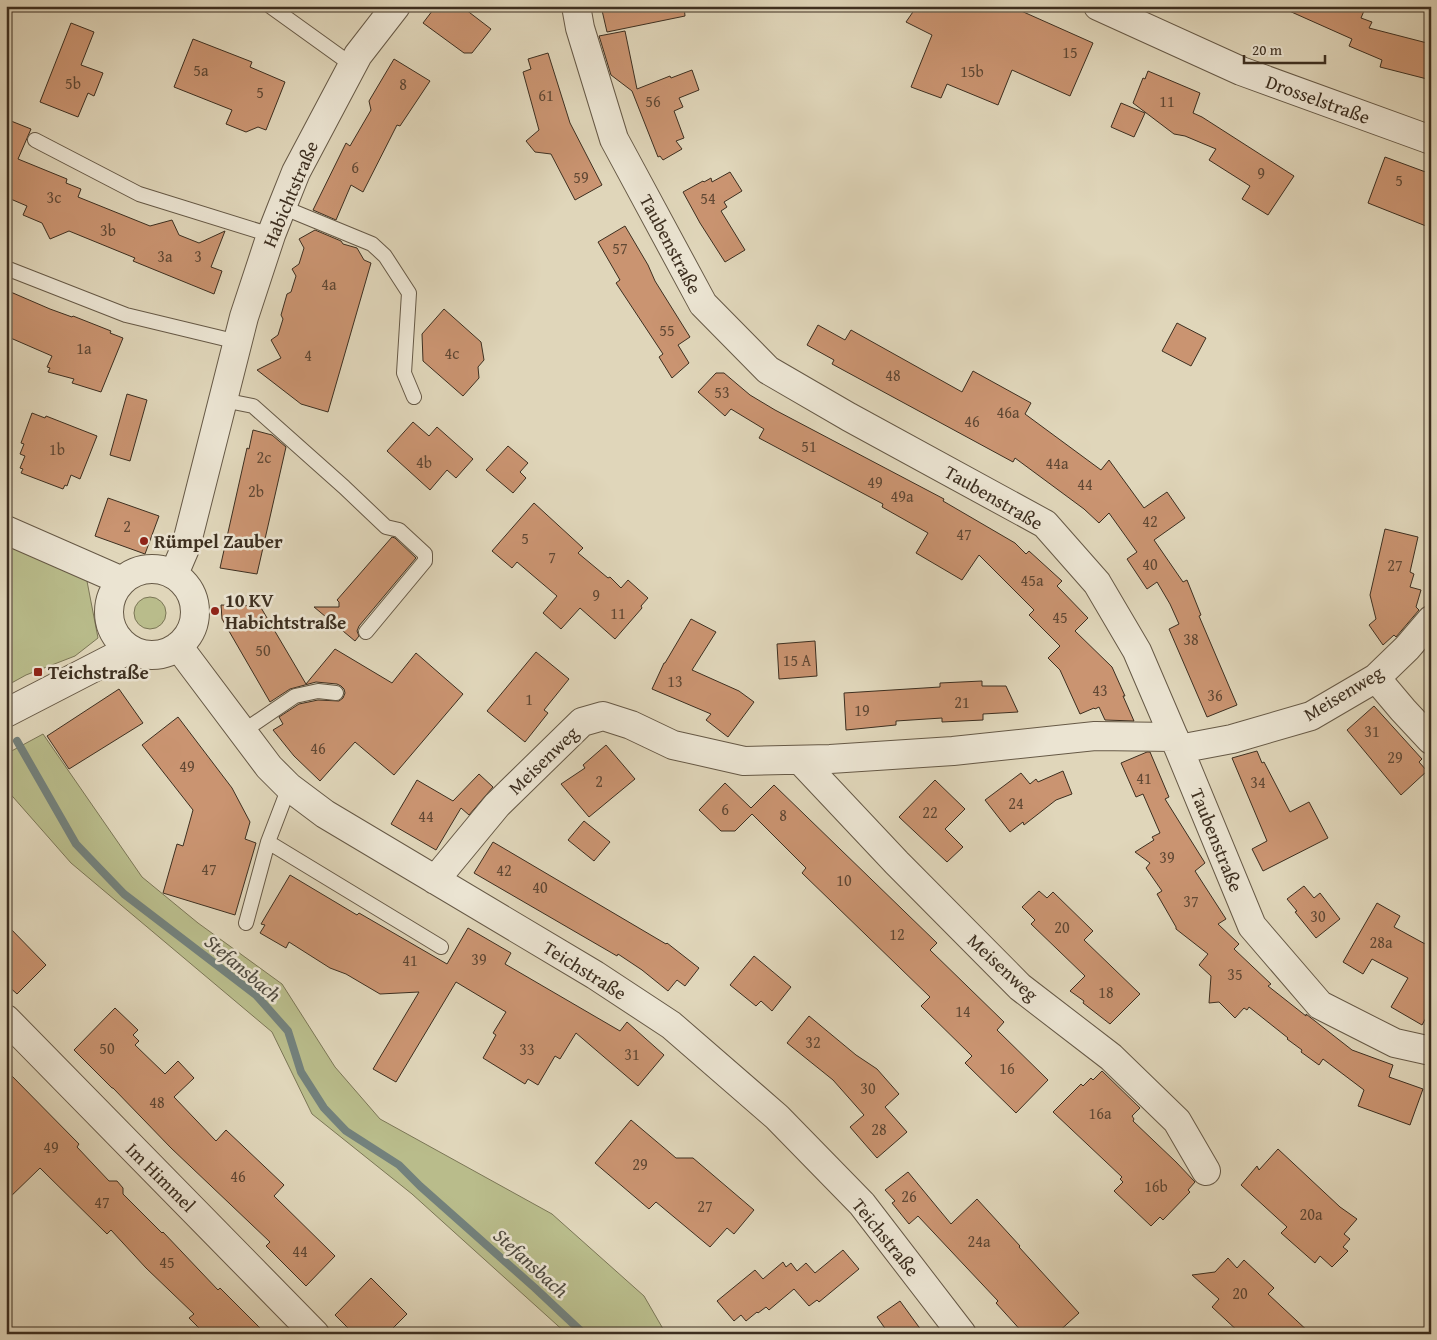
<svg xmlns="http://www.w3.org/2000/svg" width="1437" height="1340" font-family="'Gentium Book Plus',serif">
  <style>
    .green { fill: #b9bc8b; stroke: #7b7656 }
    .lines { fill: none; stroke-linecap: round; stroke-linejoin: round }
    .stream { stroke: #73817c; stroke-width: 8 }
    .building { fill: #ca9471; stroke: #3d2f20 }
    .lane-casing { stroke: #665946; stroke-width: 16 }
    .street-casing { stroke: #665946; stroke-width: 30 }
    .lane { stroke: #ebe4d2; stroke-width: 14 }
    .street { stroke: #ebe4d2; stroke-width: 28 }
    .poi-dot { fill: #8f2418; stroke: #ebe4d2; stroke-width: 2 }
    .labels { text-anchor: middle; stroke-width: 5; stroke-linejoin: round; paint-order: stroke }
    .number-label { font-size: 16px; fill: #604834 }
    .street-label { font-size: 19px; fill: #3d2f20; stroke: #ebe4d2 }
    .poi-label { font-size: 19px; font-weight: bold; fill: #3d2f20; stroke: #ebe4d2; text-anchor: start }
    .water-label { font-size: 20px; font-style: italic; fill: #4f4a3f; stroke: #ebe4d2 }
  </style>
  <rect width="100%" height="100%" fill="#e0d6ba"/>
  <filter id="stains"><feTurbulence type="fractalNoise" baseFrequency=".004" numOctaves="4"/><feColorMatrix values="0 0 0 0 .2 0 0 0 0 .09 0 0 0 0 .02 0 0 0 .5 -.17"/></filter>
  <radialGradient id="worn" r=".72"><stop offset=".6" stop-color="#630" stop-opacity="0"/><stop offset="1" stop-color="#630" stop-opacity=".3"/></radialGradient>
  <path class="green" d="M6 544 86 576 98 638 75 656 26 675 6 686Z
    M134 613a16 16 0 1 1 32 0a16 16 0 1 1-32 0Z
    M43 734 142 877 198 923 282 984 335 1067 380 1119 552 1214 644 1296 666 1334H567L412 1194 312 1114 272 1032 71 863 6 789V754Z"/>
  <g class="lines">
    <path class="stream" d="M17 741 76 844 124 894 256 995 288 1031 301 1072 324 1108 346 1131 399 1165 420 1186 535 1288 584 1334"/>
  </g>
  <path class="building" d="M436 6H461L491 29 472 53H464L423 23Z
    M601 6H684L685 16 607 32Z
    M917 6H1010L1093 43 1070 96 1012 70 998 105 947 84 941 98 911 87 932 35 906 22Z
    M1278 6H1366L1361 18 1372 22 1369 28 1431 44V80L1380 67 1382 60 1349 46 1352 39Z
    M71 23 94 32 81 65 103 73 94 96 88 93 78 117 40 102Z
    M625 31 637 89 670 76 671 78 692 70 699 90 679 98 683 107 674 111 684 138 676 141 682 149 663 160 660 156 658 157 632 91 611 75 600 39 599 36Z
    M193 39 252 62 250 67 285 82 266 130 258 127 246 132 226 124 232 110 174 87Z
    M548 53 570 123 602 185 575 200 551 154 535 152 526 141 539 130 523 72 531 69 528 59Z
    M394 59 430 81 400 126 397 125 363 192 351 185 336 220 313 210 346 143 350 146 371 110 369 101Z
    M1148 71 1200 93 1193 113 1202 117 1294 176 1268 215 1242 199 1250 186 1209 160 1216 149 1185 136 1174 134 1133 103 1143 78 1145 79Z
    M1121 103 1145 113 1134 137 1111 127Z
    M6 119 31 129 18 159 67 179 66 183 81 189 78 197 150 226 172 220 179 235 199 243 225 231 211 267 222 271 214 294 133 261 135 258 69 231 50 239 42 223 23 215 27 206 6 197Z
    M1385 157 1431 174V228L1368 203Z
    M730 172 742 191 724 202 727 207 721 211 745 250 725 262 700 223 683 192 703 181 704 182 711 178 712 182Z
    M625 226 648 265 655 281 690 337 678 345 689 363 672 378 659 357 663 354 616 283 620 280 598 242Z
    M315 230 341 241 343 244 357 248 364 260 371 263 328 412 301 404 257 370 281 358 271 340 278 335 283 319 281 315 287 294 291 292 296 276 292 269 299 264 304 248 299 239Z
    M6 290 50 309 72 317 73 316 111 331 110 333 123 338 101 392 72 383 74 379 48 372 50 368 47 367 52 356 6 336Z
    M444 309 481 342 484 360 478 367 479 378 463 396 423 361 422 334Z
    M1177 323 1206 338 1191 366 1162 351Z
    M818 325 845 340 851 330 962 392 973 371 1031 403 1025 414 1101 470 1109 460 1144 508 1167 492 1185 518 1154 540 1183 582 1187 580 1201 615 1199 616 1237 705 1207 717 1169 629 1179 624 1170 604 1157 582 1147 589 1127 559 1137 552 1109 513 1099 523 1084 509 1015 458 1013 462 832 364 834 360 807 345Z
    M716 373H724L750 395 775 410 944 499 943 501 1015 543 1026 554 1029 551 1062 581 1057 586 1088 618 1075 631 1112 667 1125 696H1123L1134 721 1105 720 1099 707 1095 709 1094 708 1080 714 1060 670 1048 658 1060 646 1029 615 1034 610 979 555 962 580 916 553 928 533 882 507 883 504 759 438 764 429 731 409 725 416 698 392Z
    M127 394 147 400 130 461 110 455Z
    M32 413 45 418 46 416 97 436 80 479 71 475 67 486 65 485 63 489 21 473 23 469 20 468 25 456 20 454 24 444 21 443Z
    M413 422 429 436 437 427 473 459 456 478 447 470 430 490 387 451Z
    M253 430 272 435 286 447 257 574 220 568 247 448 249 449Z
    M508 446 528 463 520 472 526 478 513 493 486 470Z
    M108 498 159 516 145 554 95 536Z
    M534 503 583 548 578 553 608 578 610 577 621 588 628 580 648 598 641 606 642 608 615 639 580 608 561 629 543 613 557 596 517 562 512 568 492 551Z
    M1385 529 1418 537 1410 572 1414 574 1410 587 1421 590 1416 607 1419 610 1396 637 1394 635 1383 645 1369 625 1376 619 1370 595Z
    M392 537 395 538 416 558 359 626 357 631 359 636 355 641 314 607H339V602L337 600Z
    M221 605 260 606 306 684 335 649 392 683 416 653 463 694 394 775 355 742 320 781 294 756 273 730 283 724 279 717 299 704 318 700 339 701 343 698 345 693 344 689 341 686 337 684 316 682 290 689 270 702 222 619Z
    M691 619 716 632 692 670 739 691 754 702 728 737 706 720 711 714 652 689 664 663H665Z
    M815 641 817 676 779 679 777 644Z
    M536 652 569 679 544 710 548 713 525 742 487 711Z
    M982 681V686H1006L1018 712 983 714V720L942 722V718L896 721V725L846 730 844 693 940 687V683Z
    M119 689 143 723 69 769 47 736Z
    M1374 706 1422 759 1419 762 1427 771 1401 795 1347 730Z
    M178 717 232 788 250 822 245 839 256 843 235 915 163 893 177 844 183 846 193 810 142 745Z
    M606 745 635 779 589 817 561 784 585 768 583 765Z
    M1257 751 1262 763 1264 762 1290 812 1309 802 1328 838 1263 871 1252 849 1267 841 1232 758Z
    M1147 752H1150L1169 797 1165 799 1205 863 1195 871 1226 919 1218 924 1239 944 1234 949 1271 984 1268 986 1306 1016V1014L1352 1050 1393 1065 1389 1077 1423 1089 1410 1125 1358 1106 1364 1090 1323 1059 1319 1065 1301 1052 1302 1050 1287 1039 1288 1038 1249 1007 1247 1010 1244 1008 1235 1018 1219 1002 1209 1003 1211 976 1199 965 1208 954 1176 929V927L1157 894 1162 891 1146 868 1150 863 1135 852 1154 840 1152 837 1160 833 1143 794 1136 797 1121 763Z
    M1063 771 1072 794 1056 800 1024 825 1023 822 1010 832 985 800 1021 773 1030 784 1036 779 1038 782Z
    M479 774 493 787 469 815 461 808 436 850 391 824 417 780 453 801Z
    M935 780 965 809 945 829 963 847 947 862 899 817Z
    M725 783 751 808 774 785 937 943 930 950 1004 1022 997 1030 1048 1080 1016 1113 965 1063 972 1056 921 1006 930 997 802 873 806 868 752 814 735 831H721L699 810Z
    M584 821 610 842 594 861 568 840Z
    M493 842 666 944 667 943 699 968 685 986 677 980 668 991 642 970 618 954 617 956 474 873Z
    M290 875 357 915 359 913 447 964 468 928 511 953 505 964 620 1031 627 1022 664 1055 638 1086 576 1033 560 1059 555 1056 538 1085 528 1079 525 1084 483 1058 496 1035 493 1033 506 1012 456 982 396 1082 373 1069 419 992 380 994 346 974 330 968 289 942 286 948 260 933 265 925 261 924Z
    M1304 886 1314 898 1320 893 1340 919 1316 938 1295 912 1297 911 1287 899Z
    M1039 891 1047 898 1053 892 1093 931 1084 940 1140 994 1110 1024 1083 1003 1084 1001 1070 991 1085 976 1031 924 1035 920 1022 907Z
    M1377 903 1400 916 1394 927 1427 945 1431 939V1009L1422 1025 1391 1007 1408 978 1372 959 1363 974 1343 962Z
    M6 924 46 965 17 994 6 984Z
    M754 956 791 987 772 1011 761 1001 756 1006 730 985Z
    M115 1008 138 1030 133 1035 139 1041 135 1045 165 1074 178 1061 194 1078 174 1097 216 1141 226 1130 284 1185 274 1196 335 1256 306 1286 266 1246 270 1242 171 1148 113 1088H112L74 1050Z
    M809 1016 856 1055 877 1069 899 1094 885 1107 907 1132 877 1158 850 1127 864 1115 833 1080 787 1043Z
    M6 1070 79 1144 77 1147 109 1181H117L123 1188V1194L162 1233 163 1232 218 1290 220 1288 266 1334H205L189 1318 194 1314 146 1268 111 1230 107 1234 40 1168 6 1201Z
    M1102 1071 1140 1108 1132 1116 1134 1119 1133 1121 1176 1162 1195 1182 1188 1190 1190 1192 1163 1220 1160 1217 1151 1226 1114 1191 1123 1182 1120 1179 1122 1177 1053 1112 1081 1084 1083 1086 1091 1078 1093 1080Z
    M631 1120 676 1158H693L754 1210 734 1234 727 1228 710 1247 656 1202 649 1209 595 1163Z
    M1278 1149 1340 1207 1357 1219 1344 1234 1350 1239 1343 1247 1348 1251 1332 1267 1320 1256 1315 1263 1281 1233 1287 1227 1241 1185 1257 1166 1259 1170Z
    M908 1172 951 1224 977 1199 1020 1246 1019 1247 1079 1313 1056 1334H1024L996 1303 998 1301 918 1216 909 1224 892 1203 895 1201 885 1190Z
    M843 1250 859 1269 819 1302 817 1300 809 1306 794 1289 769 1310 766 1307 758 1313 757 1312 746 1321 741 1315 734 1321 717 1301 755 1270 763 1279 783 1262 786 1267 791 1263 797 1271 806 1263 815 1273Z
    M1228 1258 1237 1268 1244 1260 1274 1288 1268 1294 1311 1334H1241L1212 1307 1219 1299 1192 1275 1215 1272Z
    M371 1278 407 1314 387 1334H354L335 1315Z
    M900 1301 924 1334H889L877 1317Z"/>
  <g class="lines">
    <g class="lane-casing">
      <path id="lane" d="M270 6 352 65
        M35 140 139 194 271 235
        M282 207 372 244 385 256 409 293 404 373 414 397
        M6 268 126 315 238 342
        M223 400 253 406 344 487 386 527 399 530 425 554V561L366 632
        M242 732 295 696 318 691 336 693
        M268 842 441 947
        M246 923 268 842 289 787"/>
    </g>
    <g class="street-casing">
      <path id="street" d="M576 6 580 28 614 139 703 304 768 370 849 417 1045 524 1097 583 1137 651 1179 749 1252 926 1320 1005 1395 1043 1431 1051
        M1098 6 1241 71 1431 140
        M6 530 120 580
        M109 612a43 43 0 1 1 86 0a43 43 0 1 1-86 0Z
        M174 574 186 546 244 317 271 235 282 207 296 172 358 55 396 6
        M178 646 269 767 289 787 325 814 595 975 671 1025 777 1117 862 1204 962 1334
        M1376 678 1403 710 1431 740
        M6 713 130 649
        M1179 749 1232 739 1311 716 1376 678 1407 648 1431 620
        M800 760 897 863 1020 987 1111 1057 1177 1121 1206 1171
        M435 880 497 805 582 722 603 716 631 725 673 745 744 761 830 759 953 751 1095 736 1174 737
        M6 1019 315 1334"/>
    </g>
    <use href="#lane" class="lane"/>
    <use href="#street" class="street"/>
  </g>
  <g class="poi-dot">
    <circle cx="144" cy="541" r="5"/>
    <circle cx="215" cy="611" r="5"/>
    <rect x="33" y="667" width="10" height="10" rx="2.5"/>
  </g>
  <g class="labels">
    <g class="number-label">
      <text x="1070" y="58">15</text>
      <text x="201" y="76">5a</text>
      <text x="972" y="77">15b</text>
      <text x="73" y="89">5b</text>
      <text x="403" y="90">8</text>
      <text x="260" y="98">5</text>
      <text x="546" y="101">61</text>
      <text x="653" y="107">56</text>
      <text x="1167" y="107">11</text>
      <text x="355" y="173">6</text>
      <text x="1261" y="179">9</text>
      <text x="581" y="183">59</text>
      <text x="1399" y="186">5</text>
      <text x="54" y="203">3c</text>
      <text x="708" y="204">54</text>
      <text x="108" y="236">3b</text>
      <text x="620" y="254">57</text>
      <text x="165" y="262">3a</text>
      <text x="198" y="262">3</text>
      <text x="329" y="290">4a</text>
      <text x="667" y="336">55</text>
      <text x="84" y="354">1a</text>
      <text x="452" y="359">4c</text>
      <text x="308" y="361">4</text>
      <text x="893" y="381">48</text>
      <text x="722" y="398">53</text>
      <text x="1008" y="418">46a</text>
      <text x="972" y="427">46</text>
      <text x="809" y="452">51</text>
      <text x="57" y="455">1b</text>
      <text x="264" y="463">2c</text>
      <text x="424" y="468">4b</text>
      <text x="1057" y="469">44a</text>
      <text x="875" y="488">49</text>
      <text x="1085" y="490">44</text>
      <text x="256" y="497">2b</text>
      <text x="902" y="502">49a</text>
      <text x="1150" y="527">42</text>
      <text x="127" y="532">2</text>
      <text x="964" y="540">47</text>
      <text x="525" y="544">5</text>
      <text x="552" y="563">7</text>
      <text x="1150" y="570">40</text>
      <text x="1395" y="571">27</text>
      <text x="1032" y="586">45a</text>
      <text x="596" y="601">9</text>
      <text x="618" y="619">11</text>
      <text x="1060" y="623">45</text>
      <text x="1191" y="645">38</text>
      <text x="263" y="656">50</text>
      <text x="797" y="666">15 A</text>
      <text x="675" y="687">13</text>
      <text x="1100" y="696">43</text>
      <text x="1215" y="701">36</text>
      <text x="529" y="705">1</text>
      <text x="962" y="708">21</text>
      <text x="862" y="716">19</text>
      <text x="1372" y="737">31</text>
      <text x="318" y="754">46</text>
      <text x="1395" y="763">29</text>
      <text x="187" y="772">49</text>
      <text x="1144" y="784">41</text>
      <text x="599" y="787">2</text>
      <text x="1258" y="788">34</text>
      <text x="1016" y="809">24</text>
      <text x="725" y="815">6</text>
      <text x="930" y="818">22</text>
      <text x="783" y="821">8</text>
      <text x="426" y="822">44</text>
      <text x="1167" y="863">39</text>
      <text x="209" y="875">47</text>
      <text x="504" y="876">42</text>
      <text x="844" y="886">10</text>
      <text x="540" y="893">40</text>
      <text x="1191" y="907">37</text>
      <text x="1318" y="922">30</text>
      <text x="1062" y="933">20</text>
      <text x="897" y="940">12</text>
      <text x="1381" y="948">28a</text>
      <text x="479" y="965">39</text>
      <text x="410" y="966">41</text>
      <text x="1235" y="980">35</text>
      <text x="1106" y="998">18</text>
      <text x="963" y="1017">14</text>
      <text x="813" y="1048">32</text>
      <text x="107" y="1054">50</text>
      <text x="527" y="1055">33</text>
      <text x="632" y="1060">31</text>
      <text x="1007" y="1074">16</text>
      <text x="868" y="1094">30</text>
      <text x="157" y="1108">48</text>
      <text x="1100" y="1119">16a</text>
      <text x="879" y="1135">28</text>
      <text x="51" y="1153">49</text>
      <text x="640" y="1170">29</text>
      <text x="238" y="1182">46</text>
      <text x="1156" y="1192">16b</text>
      <text x="909" y="1202">26</text>
      <text x="102" y="1208">47</text>
      <text x="705" y="1212">27</text>
      <text x="1311" y="1220">20a</text>
      <text x="979" y="1247">24a</text>
      <text x="300" y="1257">44</text>
      <text x="167" y="1268">45</text>
      <text x="1240" y="1299">20</text>
    </g>
    <g class="street-label">
      <text transform="translate(1318 99) rotate(20)" y="7">Drosselstraße</text>
      <text transform="translate(290 194) rotate(-67)" y="7">Habichtstraße</text>
      <text transform="translate(671 244) rotate(62)" y="7">Taubenstraße</text>
      <text transform="translate(994 497) rotate(30)" y="7">Taubenstraße</text>
      <text transform="translate(1343 693) rotate(-31)" y="7">Meisenweg</text>
      <text transform="translate(543 760) rotate(-44)" y="7">Meisenweg</text>
      <text transform="translate(1217 840) rotate(68)" y="7">Taubenstraße</text>
      <text transform="translate(1003 967) rotate(43)" y="7">Meisenweg</text>
      <text transform="translate(585 970) rotate(32)" y="7">Teichstraße</text>
      <text transform="translate(161 1177) rotate(45)" y="7">Im Himmel</text>
      <text transform="translate(886 1237) rotate(51)" y="7">Teichstraße</text>
    </g>
    <g class="poi-label">
      <text x="154" y="548">Rümpel Zauber</text>
      <text x="225" y="607">10 KV<tspan x="225" dy="22">Habichtstraße</tspan></text>
      <text x="48" y="679">Teichstraße</text>
    </g>
    <g class="water-label">
      <text transform="translate(243 968) rotate(40)" y="7">Stefansbach</text>
      <text transform="translate(531 1263) rotate(42)" y="7">Stefansbach</text>
    </g>
  </g>
  <rect width="1437" height="1340" fill="none" stroke="#e0d6ba" stroke-width="25"/>
  <rect x="8" y="8" width="1422" height="1325" fill="none" stroke="#3d2f20" stroke-width="2.5"/>
  <rect x="12" y="12" width="1412" height="1315" fill="none" stroke="#3d2f20"/>
  <path d="M1244 55v8h81v-8" fill="none" stroke="#3d2f20" stroke-width="2.5"/>
  <text x="1252" y="55" font-size="15" fill="#3d2f20" stroke="#ebe4d2" stroke-width="4" paint-order="stroke">20 m</text>
  <rect width="100%" height="100%" filter="url(#stains)"/>
  <rect width="100%" height="100%" fill="url(#worn)"/>
</svg>
